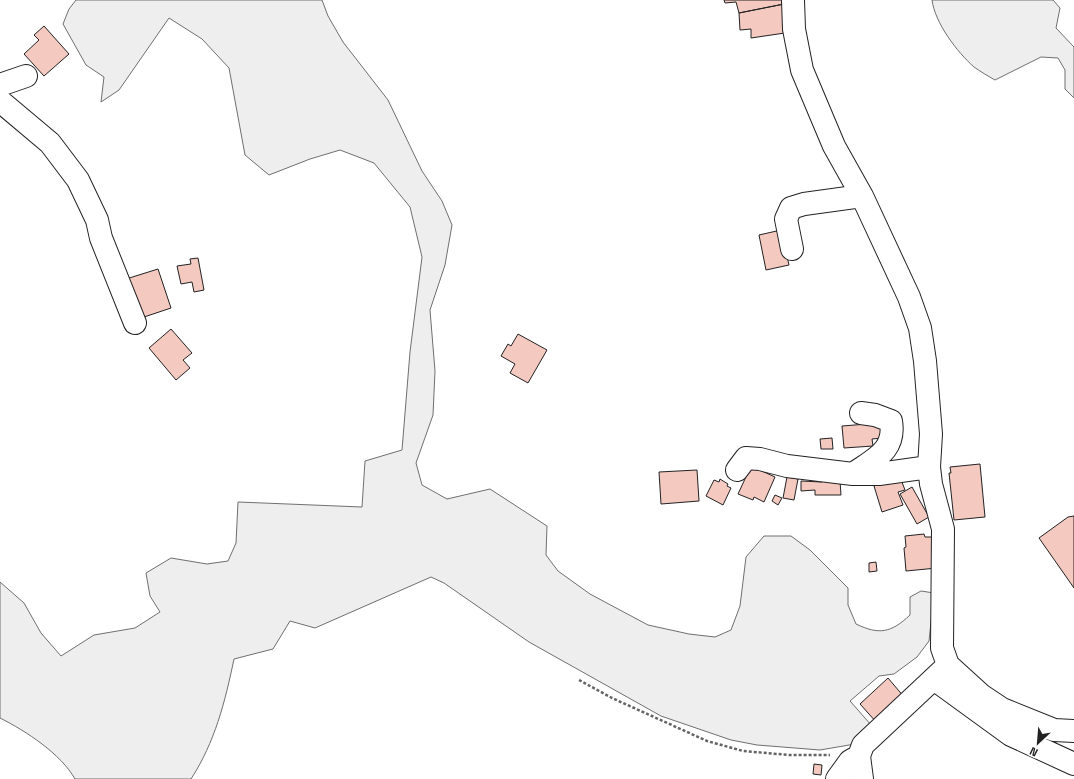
<svg xmlns="http://www.w3.org/2000/svg" width="1074" height="779" font-family="'Space Grotesk',sans-serif">
  <style>
    .green { fill: #eee; stroke: #6f6f6f }
    .building { fill: #f3c9c0; stroke: #222 }
    .lines { fill: none; stroke-linecap: round; stroke-linejoin: round }
    .minor-casing { stroke: #222; stroke-width: 24 }
    .path { stroke: #646464; stroke-width: 2.5; stroke-dasharray: 3 2; stroke-linecap: butt }
    .minor { stroke: #fff; stroke-width: 22 }
  </style>
  <rect width="100%" height="100%" fill="#fff"/>
  <path class="green" d="M76 0H322L328 16 343 42 388 100 422 171 442 201 452 225 445 265 430 310 435 371 433 415 416 463 422 485 447 499 490 489 547 526 546 555 558 571 590 594 648 625 689 634 715 637 731 630 740 606 746 557 764 536H791L810 550 848 588V605L856 624C879 635 891 633 910 615V597L921 591 934 593 929 641 917 657 894 674 879 676 850 701 872 726 855 744 820 750 757 745 731 740 661 716 529 642 444 583 431 577 315 628 290 621 273 649 234 659C225 702 215 742 191 779H75C61 754 26 731 0 718V582L24 603 41 633 61 656 94 635 135 628 160 612 150 596 146 573 171 558 207 564 228 561 236 543 238 502 362 507 365 461 402 450 410 352 422 257 410 207 374 163 340 150 310 159 269 175 245 155 229 68 202 39 169 18 119 90 101 102 104 77 86 65 63 24 69 9Z
    M932 0H1053L1060 8 1056 28 1074 47V98L1065 89V70L1058 58 1041 57 995 80C988 76 981 72 974 67 957 52 935 23 932 0Z"/>
  <path class="building" d="M724 0H784V4L739 13 736 2 725 3Z
    M784 4 785 33 751 38V29L740 30 739 13Z
    M44 26 69 54 44 76 24 54 39 40 34 35Z
    M781 230 789 265 766 270 759 235Z
    M198 258 204 290 194 292 192 282 181 284 177 266 191 264 190 259Z
    M158 269 171 308 138 319 126 279Z
    M171 329 192 353 183 360 190 368 176 380 149 348Z
    M518 334 547 350 528 383 510 373 515 364 501 356 508 344 511 346Z
    M880 423 882 438 872 439 873 446 844 448 842 426Z
    M832 438 833 449H821L820 439Z
    M980 464 985 517 954 520 949 473H951L950 467Z
    M751 466 775 477 764 502 754 497 753 500 738 494Z
    M697 470 699 501 661 504 659 472Z
    M787 477 798 479 794 500 783 498Z
    M900 477 905 490 898 492 903 505 882 512 874 486Z
    M720 479 728 484 727 486 731 488 723 505 706 496 714 480 719 482Z
    M822 479 840 481 841 495H815V490L801 491V481L822 482Z
    M912 487 929 517 917 524 900 494Z
    M775 495 782 498 778 505 772 501Z
    M1074 516V588L1039 538 1068 517Z
    M924 534 925 537H933L937 568 906 571 904 548 906 547 905 536Z
    M876 562 877 571 869 572V563Z
    M888 678 905 698 877 723 860 704Z
    M814 764 822 765 821 775 813 774Z"/>
  <g class="lines">
    <g class="minor-casing">
      <path id="minor" d="M793 0 794 29 802 70 834 146 862 196 909 297 920 328 925 361 931 434 929 467 931 484 943 529 942 648 948 665 981 695 1002 709 1054 730 1074 731
        M0 85 26 76
        M0 101 50 143 78 180 97 220 101 238 135 323
        M792 249 786 219 791 208 804 204 862 196
        M737 470 746 458 760 459 787 466 853 474H879L929 467
        M853 474C874 459 896 451 891 421L875 415 861 413
        M934 679 1011 735 1074 764
        M837 779 850 761 859 756
        M862 779 859 756 863 745 944 669"/>
    </g>
    <path class="path" d="M579 680 612 698 707 741 743 751 789 755H830"/>
    <use href="#minor" class="minor"/>
  </g>
  <g transform="translate(1038 743) rotate(206)" stroke="#ffffff" stroke-width="3" paint-order="stroke">
  <path d="M0-3L7 15L0 10L-7 15Z" fill="#222222"/>
  <text y="-6" font-size="11" font-weight="bold" text-anchor="middle" fill="#222222">N</text>
  </g>
</svg>
